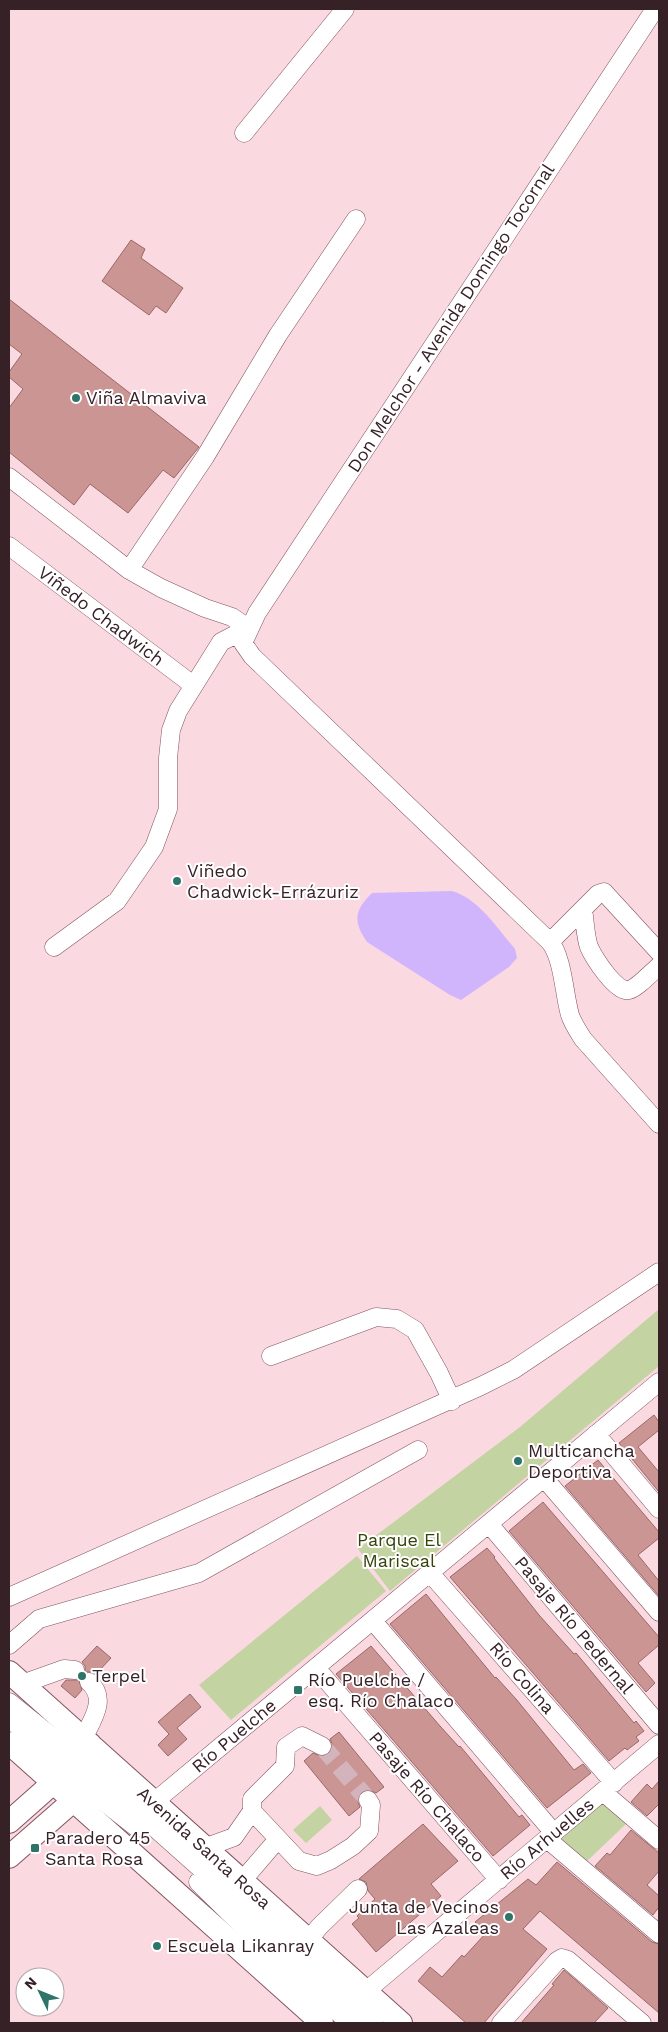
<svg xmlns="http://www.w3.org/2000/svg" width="668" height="2032" font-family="'Work Sans',sans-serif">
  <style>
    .green { fill: #c4d3a2 }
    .water { fill: #d0b5fd }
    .building { fill: #cb9593; stroke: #9a6866 }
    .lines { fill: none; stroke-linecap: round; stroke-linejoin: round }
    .minor-tunnel { stroke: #d3b4bc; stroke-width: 18; stroke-dasharray: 18 9; stroke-linecap: butt }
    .minor-casing { stroke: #825460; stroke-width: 19 }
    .major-casing { stroke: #825460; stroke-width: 24 }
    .minor { stroke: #fff; stroke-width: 18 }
    .major { stroke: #fff; stroke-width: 22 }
    .poi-dot { fill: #2e7469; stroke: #fff; stroke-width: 2 }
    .labels { text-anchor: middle; stroke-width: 4; stroke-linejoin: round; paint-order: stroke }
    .street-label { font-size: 18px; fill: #362127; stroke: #fff }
    .poi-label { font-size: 18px; fill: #362127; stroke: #fff; text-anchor: start }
    .park-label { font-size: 18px; fill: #354208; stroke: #fff }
  </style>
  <rect width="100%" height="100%" fill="#fad9e1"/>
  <path class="green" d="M659 1309V1366L390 1591 358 1549 520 1427Z
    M357 1556 386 1591 231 1720 199 1685Z
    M602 1801 627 1823 585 1863 559 1841Z
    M320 1806 332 1820 306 1843 293 1830Z"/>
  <path class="water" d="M452 891C479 899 497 928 515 949L517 958 509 967 461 1000 450 995 367 942C353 921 354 911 372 893Z"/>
  <path class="building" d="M131 240 145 249 141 258 183 288 166 313 156 306 149 315 102 281Z
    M9 299 199 447 174 478 163 470 128 513 90 484 74 505 9 452V408L23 389 9 377V372L22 354 9 344Z
    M654 1415 659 1422V1430L638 1447 659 1472V1492L619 1443Z
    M598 1460 659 1532V1538L638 1555 659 1581V1596L565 1486Z
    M543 1502 659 1637V1645L638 1663 655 1683 646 1692 509 1531Z
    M487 1548 495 1557 494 1558 539 1615 574 1654 576 1653 634 1723 636 1721 644 1731 636 1737 639 1741 627 1750 625 1748 609 1761 450 1577Z
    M426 1594 495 1678 496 1677 516 1699 574 1770 583 1764 591 1773 547 1808 390 1624Z
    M97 1646 111 1658 96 1674 92 1672H85V1666L82 1662Z
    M371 1646 440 1726 459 1747 460 1746 519 1817 522 1815 530 1825 493 1856 336 1674Z
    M66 1680H79L82 1690 75 1698 61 1686Z
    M190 1694 201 1707 177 1728 187 1739 168 1756 158 1745 169 1734 158 1722Z
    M339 1732 384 1787 376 1793 368 1789 362 1791 357 1800 360 1807 349 1816 304 1761 313 1753 322 1757 328 1755 333 1746 330 1739Z
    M659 1781V1804L647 1816 631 1802 647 1784 652 1789Z
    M423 1824 458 1861 431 1884 441 1896 376 1952 352 1924 359 1918 357 1916 375 1899 368 1891 366 1882 359 1879Z
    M631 1830 659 1853V1871L647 1885 659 1896V1907L653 1915 595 1866 607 1853 610 1855Z
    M557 1862 652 1942 659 1944V2013L540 1911 523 1929 547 1949 484 2023H466L418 1981 430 1967 442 1977 462 1955 464 1957 486 1933 475 1922 528 1879 536 1885Z
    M564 1970 608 2008 594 2023H521L554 1985 552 1984Z"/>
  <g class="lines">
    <path class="minor-tunnel" d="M322 1746 368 1800"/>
    <g class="minor-casing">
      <path id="minor" d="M655 9 257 613 243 643 252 656 550 942C563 958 564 994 570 1015 573 1024 578 1031 583 1039L659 1124
        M244 133 345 9
        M9 477 129 570 161 588 205 608 232 617 248 628
        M9 546 193 685
        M129 570 205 457 278 335 356 219
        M583 909C585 921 585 935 589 947 594 958 617 994 629 990 637 988 652 972 659 966
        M550 942 598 894 604 892 659 952
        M54 947 117 901 154 847 168 809V758L171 730 178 711 221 642 248 628
        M271 1356 376 1317 397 1319 415 1330 439 1373 452 1401
        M596 1434 659 1509
        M544 1478 659 1612
        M489 1524 659 1725
        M430 1573 614 1783
        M9 1597 481 1386 513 1370 659 1272
        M373 1621 554 1833
        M9 1645 39 1619 199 1573 418 1450
        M316 1668 499 1880
        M22 1684 64 1669 75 1670
        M9 1702 55 1739 374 2023
        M9 1718 85 1787 137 1828
        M83 1739C92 1720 108 1699 89 1682
        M322 1746 302 1736 286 1747 285 1766 252 1799V1811L299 1861 317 1866 331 1860 353 1846 369 1831 371 1805 368 1800
        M603 1792 659 1840
        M154 1802 659 1382
        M547 1839 659 1934
        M204 1848 234 1837 252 1811
        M198 1882 262 1945 350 2023
        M241 1882 278 1839
        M308 1941 319 1927 358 1889
        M365 1992 659 1744
        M501 2023 557 1961 562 1958 568 1960 642 2023"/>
    </g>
    <g class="major-casing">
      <path id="major" d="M9 1672 401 2023
        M9 1743 322 2023
        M9 1822 53 1783 90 1744
        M9 1857 73 1801 107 1761"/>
    </g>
    <use href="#minor" class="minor"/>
    <use href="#major" class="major"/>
  </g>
  <g class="poi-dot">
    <circle cx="76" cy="398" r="5"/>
    <circle cx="177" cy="881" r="5"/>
    <circle cx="518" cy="1461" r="5"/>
    <circle cx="82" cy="1676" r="5"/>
    <rect x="293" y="1685" width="10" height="10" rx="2.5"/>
    <rect x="30" y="1843" width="10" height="10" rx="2.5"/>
    <circle cx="509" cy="1917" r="5"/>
    <circle cx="157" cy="1946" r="5"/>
  </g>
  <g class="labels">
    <g class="street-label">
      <text transform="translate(451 318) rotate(-57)" y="6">Don Melchor - Avenida Domingo Tocornal</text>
      <text transform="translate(101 616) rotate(37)" y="6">Viñedo Chadwich</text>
      <text transform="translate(574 1625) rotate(50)" y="6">Pasaje Río Pedernal</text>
      <text transform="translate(522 1678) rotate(49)" y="6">Río Colina</text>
      <text transform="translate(234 1736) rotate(-40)" y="6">Río Puelche</text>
      <text transform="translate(427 1797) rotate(49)" y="6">Pasaje Río Chalaco</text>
      <text transform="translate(547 1839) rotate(-40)" y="6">Río Arhuelles</text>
      <text transform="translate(204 1848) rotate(42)" y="6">Avenida Santa Rosa</text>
    </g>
    <g class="poi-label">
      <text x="86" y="404">Viña Almaviva</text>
      <text x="187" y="877">Viñedo<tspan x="187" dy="21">Chadwick-Errázuriz</tspan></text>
      <text x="528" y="1457">Multicancha<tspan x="528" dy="21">Deportiva</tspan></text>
      <text x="92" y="1682">Terpel</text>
      <text x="308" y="1686">Río Puelche /<tspan x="308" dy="21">esq. Río Chalaco</tspan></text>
      <text x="45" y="1844">Paradero 45<tspan x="45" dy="21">Santa Rosa</tspan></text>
      <text x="499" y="1913" text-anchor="end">Junta de Vecinos<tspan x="499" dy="21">Las Azaleas</tspan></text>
      <text x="167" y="1952">Escuela Likanray</text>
    </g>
    <g class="park-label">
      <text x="399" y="1546">Parque El<tspan x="399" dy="21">Mariscal</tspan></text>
    </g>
  </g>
  <rect width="668" height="2032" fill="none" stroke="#362127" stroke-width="20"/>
  <g transform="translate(40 1992) rotate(313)"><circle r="24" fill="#ffffff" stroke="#afa6a9"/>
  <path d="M0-4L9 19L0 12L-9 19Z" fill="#2e7469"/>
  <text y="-8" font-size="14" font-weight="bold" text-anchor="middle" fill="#362127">N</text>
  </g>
</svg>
